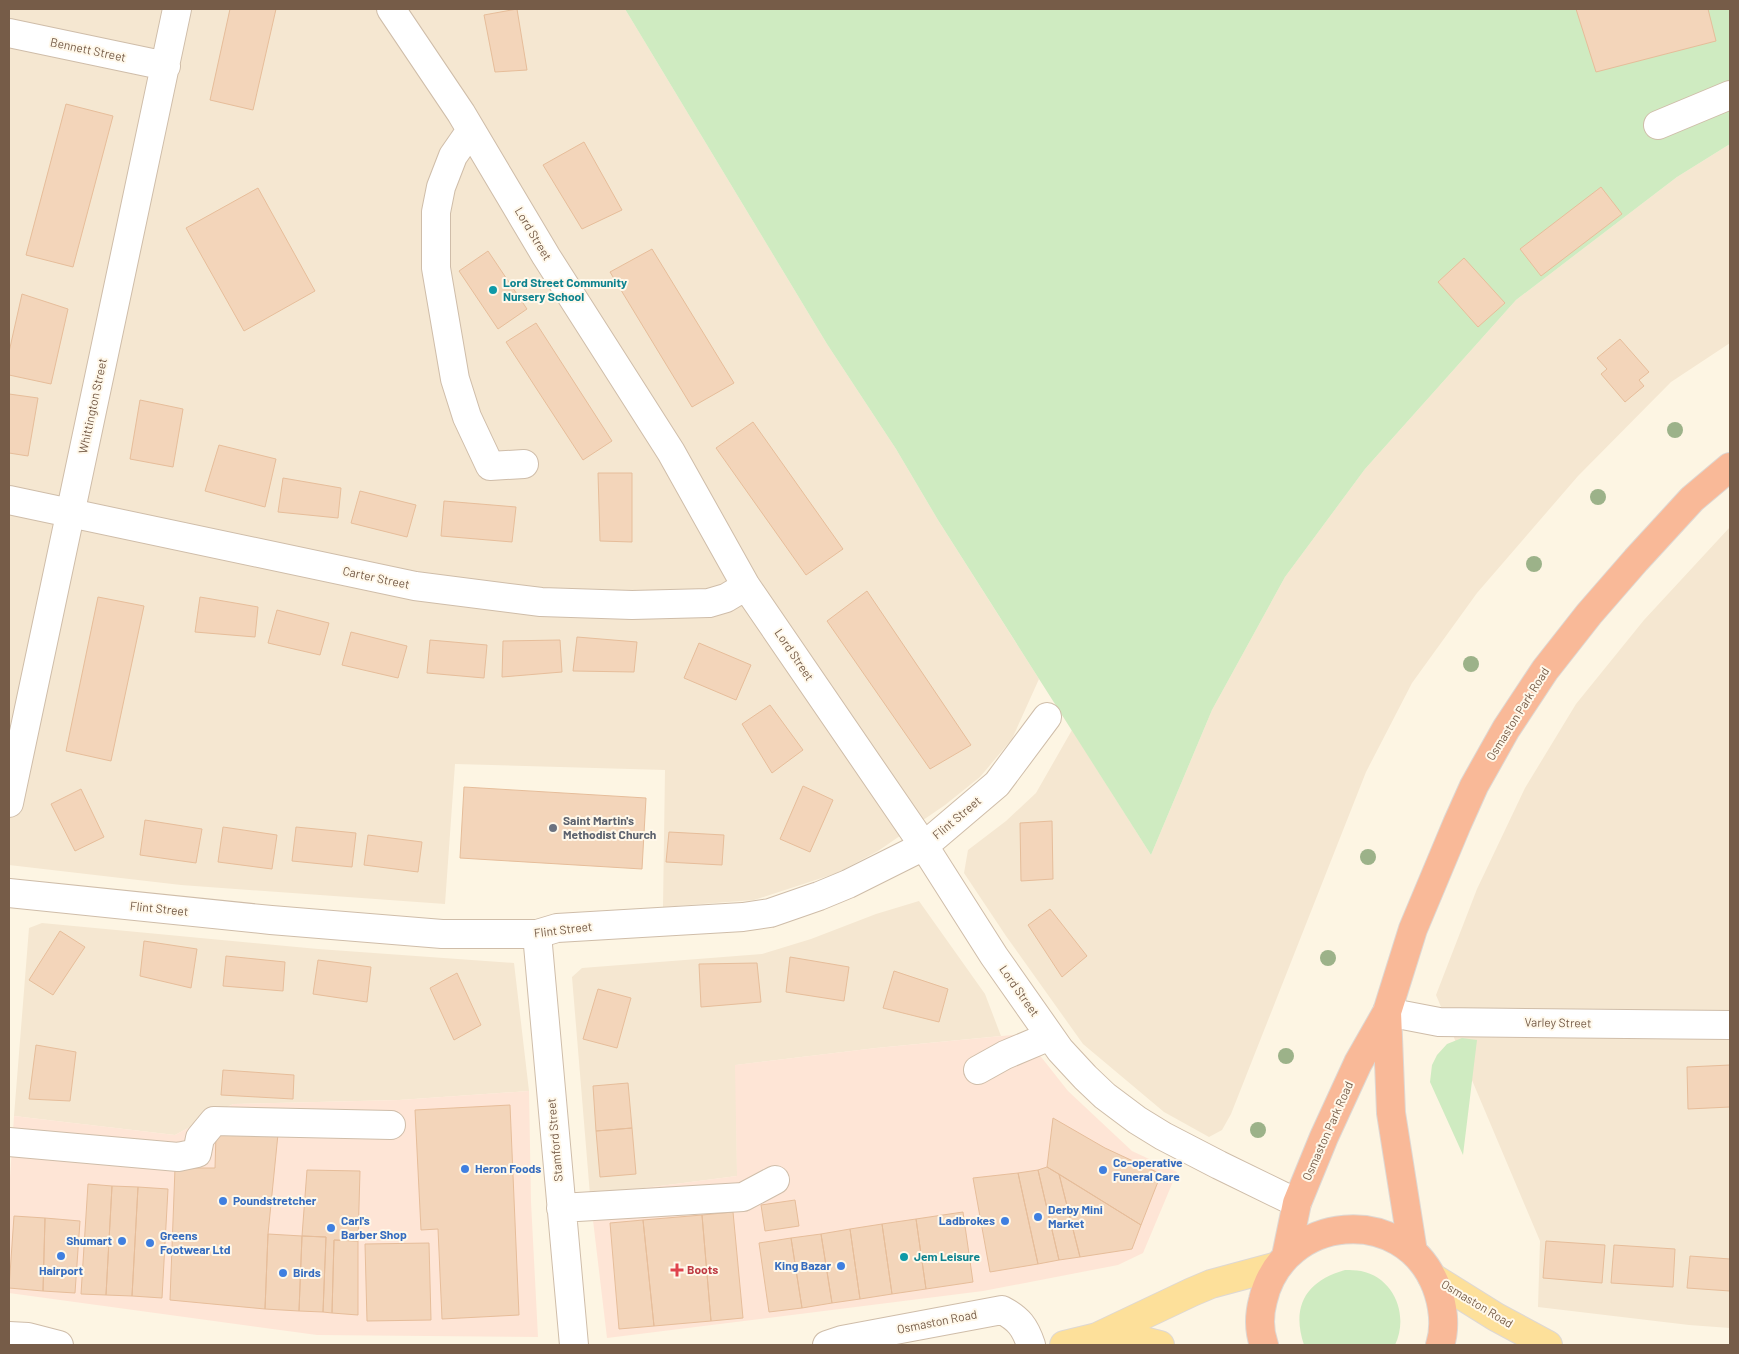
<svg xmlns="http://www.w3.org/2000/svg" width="1739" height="1354" font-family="Barlow,sans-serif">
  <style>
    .residential { fill: #f5e7d1 }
    .commercial { fill: #fee5d6 }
    .green { fill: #cfebc1 }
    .building { fill: #f3d5ba; stroke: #e6bd9a }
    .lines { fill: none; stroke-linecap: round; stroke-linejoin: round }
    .minor-casing { stroke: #cfbda9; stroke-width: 30 }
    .major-casing { stroke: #ded8d3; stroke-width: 30 }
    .highway-casing { stroke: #ded8d3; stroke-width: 30 }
    .minor { stroke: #fff; stroke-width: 28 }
    .major { stroke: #fde09a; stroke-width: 28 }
    .highway { stroke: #f9b998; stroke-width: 28 }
    .tree { fill: #9cb289 }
    .culture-dot { fill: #0f9aa8; stroke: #fff8ea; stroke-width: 2 }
    .worship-dot { fill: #6b7280; stroke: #fff8ea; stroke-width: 2 }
    .shop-dot { fill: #3f7fe0; stroke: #fff8ea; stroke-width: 2 }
    .health-dot { fill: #e0444e; stroke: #fff8ea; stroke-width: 2 }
    .labels { text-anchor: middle; stroke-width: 4; stroke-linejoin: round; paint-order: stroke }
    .street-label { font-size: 12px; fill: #765c48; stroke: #fff8ea }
    .culture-label { font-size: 12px; font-weight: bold; fill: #0d838f; stroke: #fff8ea; text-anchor: start }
    .worship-label { font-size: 12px; font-weight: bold; fill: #5b616d; stroke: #fff8ea; text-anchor: start }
    .shop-label { font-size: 12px; font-weight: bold; fill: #366cbe; stroke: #fff8ea; text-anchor: start }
    .health-label { font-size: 12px; font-weight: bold; fill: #be3a42; stroke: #fff8ea; text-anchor: start }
  </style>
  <rect width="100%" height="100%" fill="#fdf5e3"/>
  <path class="residential" d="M9 9H625L827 344 896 449 938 520 1039 679 1012 739 980 777 945 805 878 851 837 873 754 900 663 907 665 770 455 764 445 904 181 885 9 865Z
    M1730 144V343L1671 382 1578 476 1477 593 1412 683 1366 772 1231 1114 1222 1130 1209 1137 1164 1112 1083 1044 1006 936 964 873 968 850 1006 821 1036 793 1072 730 1151 855 1212 710 1285 577 1365 469 1516 300 1677 177Z
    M1730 527V1328L1689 1325 1538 1307 1540 1241 1436 995 1477 889 1525 788 1576 704 1644 620Z
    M919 901 985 994 1001 1036 876 1048 736 1065 737 1176 590 1195 572 977 582 968 762 954 811 939 876 914Z
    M42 923 318 949 514 963 529 1091 399 1100 233 1104 175 1135 14 1116 29 928Z"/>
  <path class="commercial" d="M1023 1034 1068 1091 1132 1151 1177 1172 1143 1253 1118 1265 983 1291 607 1338 590 1195 737 1176 735 1065 876 1048Z
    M529 1091 531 1202 538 1337 317 1335 9 1293V1193L14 1116 175 1135 233 1104 399 1100Z"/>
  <path class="green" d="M625 9H1730V144L1677 177 1516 300 1365 469 1285 577 1212 710 1151 855 938 520 896 449 827 344Z
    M1462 1038 1477 1040 1463 1155 1430 1082 1432 1065 1437 1055 1447 1044Z
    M1345 1270C1350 1270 1356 1270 1361 1271 1395 1278 1409 1316 1395 1345H1304C1291 1306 1306 1281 1345 1270Z"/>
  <path class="building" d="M230 9H276L253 110 210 100Z
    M517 9 527 70 495 72 484 15Z
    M1576 9H1708L1716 41 1596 72Z
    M66 104 113 116 73 267 26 255Z
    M584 142 622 210 582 229 543 165Z
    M1601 187 1622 214 1541 276 1520 249Z
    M258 188 315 291 244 331 186 228Z
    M652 249 734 383 692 407 610 272Z
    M488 251 527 309 498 329 459 271Z
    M1464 258 1505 303 1478 327 1438 282Z
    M22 294 68 309 51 384 9 375V352Z
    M536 323 612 441 583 460 506 342Z
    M1620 339 1649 372 1639 380 1644 386 1625 402 1601 374 1607 369 1597 358Z
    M9 394 38 398 28 456 9 453Z
    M140 400 183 409 173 467 130 459Z
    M753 422 843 549 806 575 716 448Z
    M219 445 276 459 265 507 205 491Z
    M598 473H632V542L600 541Z
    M283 478 341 488 338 518 278 512Z
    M360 491 416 505 407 537 351 523Z
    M444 501 516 507 512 542 441 536Z
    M867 591 971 745 930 769 827 621Z
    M98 597 144 606 111 761 66 751Z
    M200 597 258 607 255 637 195 632Z
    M277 610 329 623 320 655 268 643Z
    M351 632 407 646 398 678 342 665Z
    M577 637 637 642 634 672 573 671Z
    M430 640 487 645 484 678 427 673Z
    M560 640 562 672 502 677 503 641Z
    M699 643 751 665 736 700 684 678Z
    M770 705 803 750 772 773 742 724Z
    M803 786 833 800 810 852 780 839Z
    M464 787 646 798 642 869 460 858Z
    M81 789 104 837 75 851 51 804Z
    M145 820 202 829 196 863 140 855Z
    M1052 821 1053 879 1021 881 1020 823Z
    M223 827 277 835 272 869 218 862Z
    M296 827 356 833 352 867 292 861Z
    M669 832 724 835 722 865 666 862Z
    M368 835 422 842 418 872 364 865Z
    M1050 909 1087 956 1062 977 1028 925Z
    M60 931 85 947 53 995 29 980Z
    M144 941 197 949 191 988 140 976Z
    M226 956 285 962 283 991 223 986Z
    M790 957 849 967 844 1001 786 992Z
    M318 960 371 967 367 1002 313 994Z
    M757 963 761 1002 701 1007 699 964Z
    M894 971 948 989 939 1022 883 1008Z
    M457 973 481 1025 454 1040 430 988Z
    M598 989 631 998 617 1048 583 1039Z
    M36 1045 76 1052 70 1101 29 1099Z
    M1730 1065V1107L1688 1109 1687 1067Z
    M223 1070 294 1075 293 1099 221 1095Z
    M628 1083 632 1128 596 1131 593 1086Z
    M510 1105 519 1315 442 1319 438 1229 421 1230 415 1110Z
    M1053 1118 1105 1148 1161 1174 1141 1225 1047 1167Z
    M632 1128 636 1174 600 1177 596 1131Z
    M216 1134H278L268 1234 265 1309 170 1300 175 1168H215Z
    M1047 1167 1059 1174 1080 1257 1059 1260 1038 1170Z
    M307 1170 360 1171 358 1241 334 1240 332 1313 323 1312 326 1237 302 1236Z
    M1038 1170 1059 1260 1038 1264 1018 1173Z
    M1018 1173 1038 1264 990 1272 973 1178Z
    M1059 1174 1141 1225 1132 1249 1080 1257Z
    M88 1184 112 1186 106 1295 81 1294Z
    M112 1186 138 1187 132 1296 106 1295Z
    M138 1187 168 1189 162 1298 132 1296Z
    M795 1200 799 1226 765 1231 761 1205Z
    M733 1212 743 1318 711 1321 702 1215Z
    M963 1212 973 1282 926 1289 916 1219Z
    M702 1215 711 1321 654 1326 643 1220Z
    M14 1216 45 1218 43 1291 9 1288Z
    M45 1218 80 1221 75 1293 43 1291Z
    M916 1219 926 1289 892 1294 882 1224Z
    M643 1220 654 1326 619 1329 610 1223Z
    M882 1224 892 1294 860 1299 850 1229Z
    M850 1229 860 1299 832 1303 821 1234Z
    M268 1234 302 1236 299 1311 265 1309Z
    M821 1234 832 1303 802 1308 791 1238Z
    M302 1236 326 1237 323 1312 299 1311Z
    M791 1238 802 1308 769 1312 759 1243Z
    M334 1240 358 1241V1315L332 1313Z
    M1546 1241 1605 1245 1602 1283 1543 1278Z
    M429 1243 431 1320 367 1321 365 1244Z
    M1614 1245 1675 1249 1673 1287 1611 1283Z
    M1690 1256 1730 1259V1291L1687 1288Z"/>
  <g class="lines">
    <g class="minor-casing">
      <path id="minor" d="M391 9 461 113 546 256 671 452 746 586 924 846 994 956 1060 1050 1085 1077 1105 1096 1137 1120 1163 1136 1219 1165 1297 1203
        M9 33 166 66
        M1658 125 1730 95
        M471 130 453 156 441 187 436 212V268L455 379 467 417 490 466 524 464
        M9 500 415 586 541 602 632 605 709 603 726 598 746 586
        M9 803 177 9
        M9 893 271 920 442 934H537L557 928 743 917 770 913 819 896 848 884 924 846 997 784 1047 717
        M537 934 574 1345
        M1387 1012 1439 1022 1730 1025
        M978 1070 1005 1055 1050 1036
        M9 1142 178 1157 197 1153 200 1138 214 1121 391 1125
        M561 1208 743 1197 775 1180
        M9 1336 28 1337 59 1345
        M827 1345 842 1340 1002 1310C1019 1319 1025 1327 1031 1345"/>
    </g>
    <g class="major-casing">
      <path id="major" d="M1432 1277 1496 1317 1548 1345
        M1097 1337 1148 1342 1160 1345
        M1064 1345 1097 1337 1192 1292 1211 1284 1278 1266"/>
    </g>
    <g class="highway-casing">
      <path id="highway" d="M1387 1012 1391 1113 1413 1252
        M1286 1256 1297 1203 1324 1137 1358 1063 1387 1012 1413 929 1457 824 1474 786 1506 729 1545 670 1589 614 1636 560 1692 499 1730 467
        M1264 1345C1259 1331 1259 1315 1263 1300 1283 1214 1403 1203 1436 1286 1443 1304 1446 1327 1440 1345"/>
    </g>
    <use href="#minor" class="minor"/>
    <use href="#major" class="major"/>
    <use href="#highway" class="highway"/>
  </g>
  <g class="tree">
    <circle cx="1675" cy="430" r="8"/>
    <circle cx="1598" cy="497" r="8"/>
    <circle cx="1534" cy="564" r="8"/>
    <circle cx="1471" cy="664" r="8"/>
    <circle cx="1368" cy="857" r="8"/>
    <circle cx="1328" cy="958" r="8"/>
    <circle cx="1286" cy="1056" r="8"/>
    <circle cx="1258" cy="1130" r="8"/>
  </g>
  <g class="culture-dot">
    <circle cx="493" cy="290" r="5"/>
    <circle cx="904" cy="1257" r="5"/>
  </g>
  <circle class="worship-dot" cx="553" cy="828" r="5"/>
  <g class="shop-dot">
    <circle cx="465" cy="1169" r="5"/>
    <circle cx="1103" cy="1170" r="5"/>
    <circle cx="223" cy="1201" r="5"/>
    <circle cx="1038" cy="1217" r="5"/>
    <circle cx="1005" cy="1221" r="5"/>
    <circle cx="331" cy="1228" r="5"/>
    <circle cx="122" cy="1241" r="5"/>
    <circle cx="150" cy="1243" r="5"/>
    <circle cx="61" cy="1256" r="5"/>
    <circle cx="841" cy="1266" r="5"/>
    <circle cx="283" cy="1273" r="5"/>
  </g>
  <path class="health-dot" d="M674.5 1262.5h5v5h5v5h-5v5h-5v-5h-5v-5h5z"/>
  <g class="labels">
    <g class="street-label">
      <text transform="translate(88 50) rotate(12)" y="4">Bennett Street</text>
      <text transform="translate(533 234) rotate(59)" y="4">Lord Street</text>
      <text transform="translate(93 406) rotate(-78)" y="4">Whittington Street</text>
      <text transform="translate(376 578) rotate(12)" y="4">Carter Street</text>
      <text transform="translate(794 655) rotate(56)" y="4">Lord Street</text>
      <text transform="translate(1518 714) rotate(-58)" y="4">Osmaston Park Road</text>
      <text transform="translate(957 818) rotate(-40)" y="4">Flint Street</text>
      <text transform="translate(159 909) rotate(6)" y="4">Flint Street</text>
      <text transform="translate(563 930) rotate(-7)" y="4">Flint Street</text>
      <text transform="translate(1019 991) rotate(55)" y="4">Lord Street</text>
      <text transform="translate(1558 1023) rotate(1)" y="4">Varley Street</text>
      <text transform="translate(1328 1131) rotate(-66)" y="4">Osmaston Park Road</text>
      <text transform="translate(555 1140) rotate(-95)" y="4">Stamford Street</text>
      <text transform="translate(1477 1304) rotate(31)" y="4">Osmaston Road</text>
      <text transform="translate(937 1322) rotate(-11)" y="4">Osmaston Road</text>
    </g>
    <g class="culture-label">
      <text x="503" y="287">Lord Street Community<tspan x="503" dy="14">Nursery School</tspan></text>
      <text x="914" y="1261">Jem Leisure</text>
    </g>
    <g class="worship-label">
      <text x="563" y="825">Saint Martin's<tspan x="563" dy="14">Methodist Church</tspan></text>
    </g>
    <g class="shop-label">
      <text x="1113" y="1167">Co-operative<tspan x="1113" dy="14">Funeral Care</tspan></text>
      <text x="475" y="1173">Heron Foods</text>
      <text x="233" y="1205">Poundstretcher</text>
      <text x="1048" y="1214">Derby Mini<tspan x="1048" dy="14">Market</tspan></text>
      <text x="341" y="1225">Carl's<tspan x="341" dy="14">Barber Shop</tspan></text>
      <text x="995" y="1225" text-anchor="end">Ladbrokes</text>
      <text x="160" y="1240">Greens<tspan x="160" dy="14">Footwear Ltd</tspan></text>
      <text x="112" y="1245" text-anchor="end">Shumart</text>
      <text x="831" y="1270" text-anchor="end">King Bazar</text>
      <text x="61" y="1275" text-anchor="middle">Hairport</text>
      <text x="293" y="1277">Birds</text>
    </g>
    <g class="health-label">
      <text x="687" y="1274">Boots</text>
    </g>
  </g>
  <rect width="1739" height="1354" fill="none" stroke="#765c48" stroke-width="20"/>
</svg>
